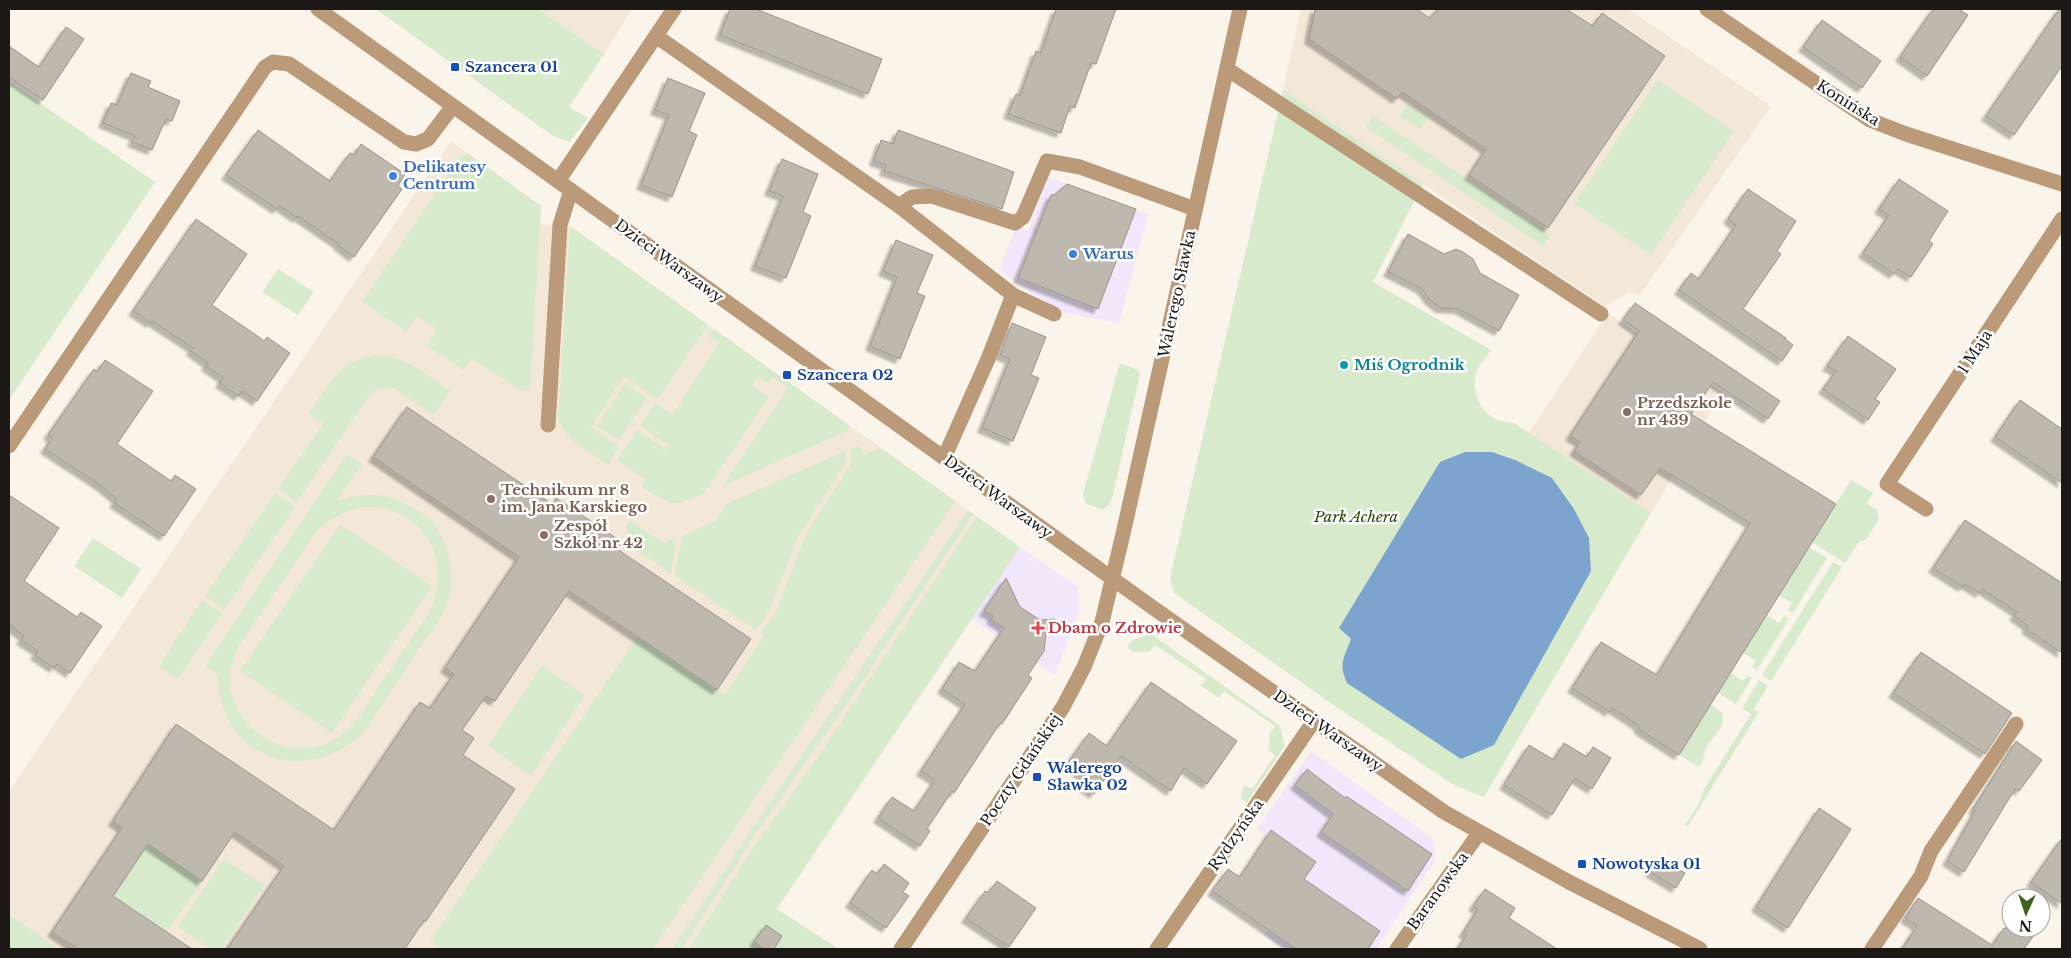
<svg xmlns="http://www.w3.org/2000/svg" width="2071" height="958" font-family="'Libre Baskerville',serif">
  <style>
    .commercial { fill: #f2e6fa }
    .built { fill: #f3e7d7 }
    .green { fill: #d7eacb; fill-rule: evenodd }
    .water { fill: #7da4ce }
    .building { fill: #bfb8af; stroke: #9a948b; filter: url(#shadow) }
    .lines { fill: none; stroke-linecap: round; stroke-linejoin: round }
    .minor { stroke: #ba9a78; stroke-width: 15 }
    .transit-dot { fill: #1a4fb4; stroke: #fff; stroke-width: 2 }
    .shop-dot { fill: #3f7fe0; stroke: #fff; stroke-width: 2 }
    .culture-dot { fill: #0f9aa8; stroke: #fff; stroke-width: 2 }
    .education-dot { fill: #8d6e63; stroke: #fff; stroke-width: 2 }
    .health-dot { fill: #e0444e; stroke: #fff; stroke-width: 2 }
    .labels { text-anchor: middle; stroke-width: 5; stroke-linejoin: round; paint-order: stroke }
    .transit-label { font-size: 15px; font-weight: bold; fill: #164399; stroke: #fff; text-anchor: start }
    .street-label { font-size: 15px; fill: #1b1815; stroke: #fff }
    .shop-label { font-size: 15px; font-weight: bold; fill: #366cbe; stroke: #fff; text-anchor: start }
    .culture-label { font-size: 15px; font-weight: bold; fill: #0d838f; stroke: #fff; text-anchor: start }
    .education-label { font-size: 15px; font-weight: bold; fill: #785e54; stroke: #fff; text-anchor: start }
    .park-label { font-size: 15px; font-style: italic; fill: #274900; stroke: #fff }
    .health-label { font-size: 15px; font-weight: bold; fill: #be3a42; stroke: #fff; text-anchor: start }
  </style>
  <defs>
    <filter id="shadow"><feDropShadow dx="-4.5" dy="4.5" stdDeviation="1" flood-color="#0004"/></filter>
  </defs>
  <rect width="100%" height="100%" fill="#fbf4ea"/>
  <path class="commercial" d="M1049 177 1148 214 1119 323 1056 311 999 270 1016 227 1028 231Z
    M1020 547 1078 587 1079 613 1055 675 971 618Z
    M1311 751 1432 838 1436 859 1376 949H1284L1264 936 1315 862 1271 830 1267 835 1257 829Z"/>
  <path class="built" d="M538 9H632L604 54Z
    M1301 9H1628L1771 106 1640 295 1629 293 1604 306 1283 90Z
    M451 141 541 206 540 224 570 226 1020 547 749 949H9V791Z
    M1608 313 1722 392 1651 513 1529 433Z"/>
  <path class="green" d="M376 9H538L604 54 569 107 588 118 569 142 553 136Z
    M1658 80 1734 131 1651 255 1574 203Z
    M9 82 155 182 9 400Z
    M1283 90 1423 184 1373 282 1491 350C1487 356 1482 361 1479 366 1471 381 1475 403 1488 414 1496 421 1505 422 1514 423L1651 513 1484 797 1454 785 1338 708 1174 593 1170 578Z
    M1407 103 1428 117 1420 129 1399 116Z
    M1373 116 1551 235 1543 246 1366 127Z
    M469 154 541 206 530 389 522 391 472 359 463 370 427 345 437 329 417 316 406 331 362 302 459 157Z
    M570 226 708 325 658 399 624 376 591 427 619 447 608 465C590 452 566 440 558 419Z
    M278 269 314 292 298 315 262 292Z
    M714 329 850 426 851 429 722 486 788 388 772 377 767 383 758 377 752 385 769 397 703 494 679 503H670L641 487 646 480 617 460 637 430 666 450 669 445 640 426 655 403 673 414 719 343 709 336Z
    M377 355C406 356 427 375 450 391L434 415 394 388 376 390 368 397 297 502 278 489 323 424 309 413C329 384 340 360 377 355Z
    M1120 363 1138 370 1140 374 1113 495 1109 505 1103 510 1085 503 1083 494Z
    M625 383 647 398 619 440 597 426Z
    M859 445 864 455 880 448 955 501 653 949H441L430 942 638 636 725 695 764 636 761 633 775 614 806 534 851 464V449Z
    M845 451 846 462 799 535 768 613 756 630 675 576 682 536 715 521 726 504Z
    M347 454 362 464 337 501C371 491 390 493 420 512 448 530 457 571 448 601 442 619 429 635 418 650 399 679 381 708 360 736 301 787 219 756 218 675L205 666ZM361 507C420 504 454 555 431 610 414 635 397 660 380 685 367 704 356 726 337 738 291 768 228 730 230 676 231 666 235 656 238 647L316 532C329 519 343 512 361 507Z
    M1851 480 1873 493 1867 504 1877 510 1879 519 1866 540 1859 542 1845 563 1812 542Z
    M275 493 295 507 225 609 205 596Z
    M968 511 973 514 880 653 870 670 754 836 682 949H672L776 793Z
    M977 517 1020 547 777 909 839 949H689L754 847 814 763Z
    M630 521 664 543 676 538 671 573 627 544 630 539 626 527Z
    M340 524 432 586 332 733 240 671Z
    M93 538 141 569 122 598 74 566Z
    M1809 547 1827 558 1793 613 1788 610 1792 603 1779 595Z
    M1833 562 1842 567 1771 681 1762 675Z
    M202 600 222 614 178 679 159 666Z
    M1767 615 1779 623 1784 616 1789 619 1757 670 1752 667 1756 661 1743 653Z
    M1151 634 1280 726 1285 746 1247 802 1241 799V793L1245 785 1252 789 1275 755 1268 750 1270 733 1275 726 1224 691 1219 698 1201 686 1206 679 1155 645 1150 651 1134 652 1127 647 1133 640Z
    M542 666 585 695 531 776 488 746Z
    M1731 673 1743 681 1747 675 1752 678 1736 704 1718 693Z
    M1759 680 1768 686 1754 709 1759 712 1688 826 1685 825 1698 805 1704 789 1751 714 1742 708Z
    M1711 704 1722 713C1727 729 1709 738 1705 752 1703 758 1703 762 1699 767L1679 755Z
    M148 844 202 881 167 932 113 896Z
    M224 859 264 885 222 949H211L178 927Z
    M9 915 59 949H9Z"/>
  <path class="water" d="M1465 452H1492L1515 460 1552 478 1574 509 1589 538 1591 571 1494 745 1461 759 1347 683C1338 664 1344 658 1351 639L1339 628 1440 462Z"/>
  <path class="building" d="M730 9H756L882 59 868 94 720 35Z
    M1056 9H1116L1096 64 1091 63 1075 108 1070 106 1061 133 1008 114 1016 94 1020 96 1036 51 1041 53Z
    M1315 9H1416L1430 18 1437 9H1566L1593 26 1602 13 1665 56 1548 228 1469 175 1486 149 1402 92 1397 99 1309 39Z
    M1933 9H1958L1968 15 1927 76 1900 57Z
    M2059 9H2062V66L2014 135 1986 116Z
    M1822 20 1881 61 1862 88 1803 47Z
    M66 27 84 39 43 100 9 77V46L39 67Z
    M131 73 151 81 148 87 180 101 172 121 166 119 152 150 132 142 135 136 103 123 111 103 117 105Z
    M668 78 705 93 689 131 697 135 672 197 641 185 669 115 655 110Z
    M258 130 330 181 350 153 354 155 361 144 405 174 398 186 402 189 354 257 338 245 339 244 298 216 297 218 280 206 277 209 226 175Z
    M898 130 1014 172 1002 209 884 171 886 165 874 161 881 140 893 144Z
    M782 159 818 174 803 212 811 216 786 278 755 266 783 196 769 191Z
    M1899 179 1948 211 1929 241 1933 244 1911 277 1898 269 1894 274 1863 253 1889 215 1879 209Z
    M1067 184 1136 209 1098 309 1018 278 1051 195H1054Z
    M1748 189 1796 221 1777 251 1781 254 1743 309 1786 338 1785 339 1793 345 1782 361 1679 290 1691 273 1699 279 1736 225 1728 219Z
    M196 219 247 254 212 305 256 335 264 341 267 337 290 353 257 401 242 391 239 396 220 383 223 378 206 366 208 363 191 351 193 348 152 321 151 323 133 311Z
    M1408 234 1444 254 1456 249 1463 252 1473 259 1480 273 1519 295 1499 331 1459 309 1440 308 1429 299 1422 289 1388 272Z
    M896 240 933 255 917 293 925 296 900 359 870 346 897 277 883 271Z
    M1635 303 1780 401 1768 419 1713 382 1691 414 1836 504 1679 755 1640 730 1638 725 1612 708 1610 712 1572 688 1601 642 1657 675 1750 523 1660 468 1641 495 1574 451 1580 442 1570 436 1639 331 1623 320Z
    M1012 323 1046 337 1031 375 1039 378 1013 441 982 428 1010 359 1000 355Z
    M1848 336 1896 369 1875 399 1880 402 1868 420 1823 389 1836 371 1827 366Z
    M105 360 153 391 117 444 171 481 175 475 196 489 164 536 114 503 117 499 100 485 45 449 52 438 48 435 94 369 97 372Z
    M2020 400 2062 429V483L1995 437Z
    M407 407 552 504 556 498 622 542 617 549 751 639 717 690 569 591 495 701 486 696 462 730 474 738 463 755 515 789 426 921 424 920 405 949H227L284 866 235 832 202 881 148 844 113 896 192 949H78L52 932 122 828 113 821 176 724 334 830 420 702 430 708 454 674 445 668 519 557 373 457Z
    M9 495 59 528 24 581 77 617 81 612 102 626 70 673 57 664 54 668 35 655 38 651 21 640 24 636 9 625Z
    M1965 520 2062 583V653L2026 629 2028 626 2014 616 2017 612 1982 589 1980 593 1965 584 1963 587 1933 568Z
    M1006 578 1020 607 1040 620 1055 619 1046 633 1044 651 1028 675 1032 678 1002 724 1000 723 954 793 952 791 927 829 930 831 920 846 878 818 892 797 914 811 935 780 921 771 965 704 942 689 959 662 975 671 1004 628 991 619 993 616 984 611Z
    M1921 652 2012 713 1985 754 1893 693Z
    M1151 682 1237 741 1207 784 1184 768 1171 791 1121 756 1094 794 1080 784 1085 778 1068 763 1089 733 1107 746Z
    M2016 741 2042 760 2019 791 2015 789 1964 872 1947 861 1975 811 1973 809Z
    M1564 743 1587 757 1593 747 1611 758 1592 789 1575 778 1552 815 1504 785 1529 745 1554 760Z
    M1307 769 1345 798 1346 796 1432 854 1408 891 1321 832 1333 814 1295 785Z
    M1819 808 1851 829 1788 928 1756 907Z
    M1271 830 1316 862 1304 879 1380 931 1368 949H1296L1212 891 1228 869 1240 877Z
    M2062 838V904L2031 882Z
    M1659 857 1685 873 1676 888 1650 872Z
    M884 864 909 883 903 892 909 896 886 928 850 903 872 870 877 874Z
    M997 881 1036 908 1009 947 966 918 985 891 988 893Z
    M1485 889 1515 908 1509 918 1557 949H1457L1467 935 1463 933 1478 909 1473 906Z
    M1918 898 1992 945 2004 928H2039L2024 949H1902L1917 926 1905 918Z
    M766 925 782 936 774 949H765L754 942Z"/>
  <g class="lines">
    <path class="minor" d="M318 9 1152 607 1444 812 1569 882 1700 949
      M1707 9 1870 120 1906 134 2062 184
      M656 36 899 206 1013 295 1054 314
      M1227 69 1601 314
      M558 181 674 9
      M899 206 912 197 932 196 1015 223 1023 217 1047 161 1080 167 1195 209
      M548 425 560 225 571 190
      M9 446 265 67 273 62 289 64 404 142 416 144 428 139 453 106
      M944 458 988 359 1013 295
      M1926 509 1887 484 2062 219
      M901 949 1063 707 1084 667 1102 622 1123 534 1240 9
      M1157 949 1314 721
      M1397 949 1479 833
      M1872 949 1921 876 1931 851 2016 724"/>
  </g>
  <g class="transit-dot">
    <rect x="450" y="62" width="10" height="10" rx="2.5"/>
    <rect x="782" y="370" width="10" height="10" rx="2.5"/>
    <rect x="1032" y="772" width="10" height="10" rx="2.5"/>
    <rect x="1577" y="859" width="10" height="10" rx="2.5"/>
  </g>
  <g class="shop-dot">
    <circle cx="393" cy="176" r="5"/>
    <circle cx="1073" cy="254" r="5"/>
  </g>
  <circle class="culture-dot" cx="1344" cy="365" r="5"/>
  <g class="education-dot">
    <circle cx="1627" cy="412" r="5"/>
    <circle cx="491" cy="499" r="5"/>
    <circle cx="544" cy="535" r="5"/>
  </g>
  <path class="health-dot" d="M1035.5 620.5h5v5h5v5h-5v5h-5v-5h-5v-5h5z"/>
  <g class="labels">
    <g class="transit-label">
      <text x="465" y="72">Szancera 01</text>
      <text x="797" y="380">Szancera 02</text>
      <text x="1047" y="773">Walerego<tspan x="1047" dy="17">Sławka 02</tspan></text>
      <text x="1592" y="869">Nowotyska 01</text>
    </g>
    <g class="street-label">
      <text transform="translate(1848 103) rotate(32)" y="5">Konińska</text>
      <text transform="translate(669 261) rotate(36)" y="5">Dzieci Warszawy</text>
      <text transform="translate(1177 294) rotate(-78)" y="5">Walerego Sławka</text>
      <text transform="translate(1975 352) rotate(-57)" y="5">1 Maja</text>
      <text transform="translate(998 497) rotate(36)" y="5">Dzieci Warszawy</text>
      <text transform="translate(1328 731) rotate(35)" y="5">Dzieci Warszawy</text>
      <text transform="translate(1021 770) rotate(-56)" y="5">Poczty Gdańskiej</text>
      <text transform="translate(1236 835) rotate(-55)" y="5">Rydzyńska</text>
      <text transform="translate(1438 891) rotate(-54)" y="5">Baranowska</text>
    </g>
    <g class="shop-label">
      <text x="403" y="172">Delikatesy<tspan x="403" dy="17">Centrum</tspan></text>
      <text x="1083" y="259">Warus</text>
    </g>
    <g class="culture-label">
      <text x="1354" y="370">Miś Ogrodnik</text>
    </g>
    <g class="education-label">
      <text x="1637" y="408">Przedszkole<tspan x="1637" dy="17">nr 439</tspan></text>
      <text x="501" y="495">Technikum nr 8<tspan x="501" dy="17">im. Jana Karskiego</tspan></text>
      <text x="554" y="531">Zespół<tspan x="554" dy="17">Szkół nr 42</tspan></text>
    </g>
    <g class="park-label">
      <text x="1356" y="522">Park Achera</text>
    </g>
    <g class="health-label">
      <text x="1048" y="633">Dbam o Zdrowie</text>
    </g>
  </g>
  <rect width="2071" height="958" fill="none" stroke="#1b1815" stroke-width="20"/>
  <g transform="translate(2026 913) rotate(183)"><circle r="24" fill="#ffffff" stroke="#a4a3a1"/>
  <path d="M0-4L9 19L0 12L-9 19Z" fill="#3e631d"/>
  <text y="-8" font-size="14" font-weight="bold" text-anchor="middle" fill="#1b1815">N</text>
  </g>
</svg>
